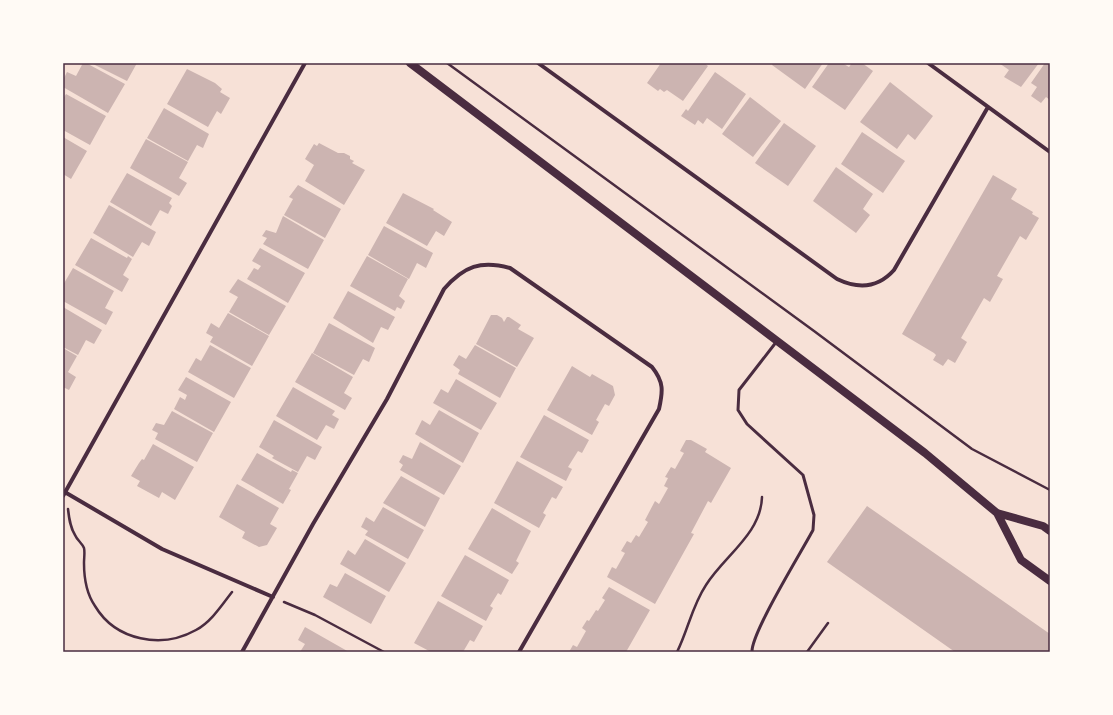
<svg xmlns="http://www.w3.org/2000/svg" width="1113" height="715" font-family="Georgia,serif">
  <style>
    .building { fill: #ccb4b1 }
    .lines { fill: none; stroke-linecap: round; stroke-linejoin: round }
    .path { stroke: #4a2c40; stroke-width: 2.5 }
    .service { stroke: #4a2c40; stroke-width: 3 }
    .minor { stroke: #4a2c40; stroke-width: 4 }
    .secondary { stroke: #4a2c40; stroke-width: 8 }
    .neatline { fill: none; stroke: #4a2c40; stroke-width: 1.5 }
  </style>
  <rect width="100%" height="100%" fill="#f7e1d7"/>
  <path class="building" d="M83 63 88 64 125 84 108 113 63 87V80L67 72 76 76Z
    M91 63H137L127 81Z
    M661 63H704L708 66 683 101 667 90 664 92 660 89 658 91 647 83Z
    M773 63H823L805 89 772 65Z
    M829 63H842L849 67 852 63H862L873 71 845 110 812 87Z
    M999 63H1039L1021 87 1004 77 1009 70Z
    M1045 63H1050V100L1046 97 1041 103 1031 96 1037 87 1031 83Z
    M187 69 215 83 222 89 220 92 230 98 221 114 217 111 208 127 167 104Z
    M715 72 746 94 722 129 707 118 703 124 698 120 695 125 681 116 686 109 688 111Z
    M890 82 933 116 915 140 908 134 897 149 860 122Z
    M66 94 106 116 90 145 63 130V99Z
    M750 97 781 121 753 157 722 134Z
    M164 108 209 134 203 148 197 145 188 161 147 138Z
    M784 123 816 146 788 186 755 163Z
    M862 132 905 161 883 193 841 164Z
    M63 137 87 151 71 179 63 174Z
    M146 139 188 162 179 178 187 183 179 196 130 168Z
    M319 143 338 153H344L350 156V159L354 161 352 163 365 170 344 205 305 181 314 165 305 159 314 144 317 146Z
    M836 167 873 194 863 209 870 215 856 233 813 201Z
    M127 173 172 198 169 203 172 206 168 214 160 210 151 226 110 202Z
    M993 175 1017 189 1011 199 1033 212 1032 214 1039 218 1026 240 1020 236 997 276 1003 279 990 302 984 298 961 338 967 342 955 363 948 359 943 366 933 360 936 355 934 353 902 334Z
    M298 185 341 209 325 238 284 215 293 199 289 197Z
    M403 193 434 209 433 210 452 222 444 236 436 231 427 246 386 223Z
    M109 205 156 232 149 246 142 242 133 257 93 233Z
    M283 216 324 240 308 269 263 244 267 238 262 236 266 230 276 233Z
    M384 226 433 253 426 268 417 263 409 279 368 255Z
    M91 238 127 258 128 256 132 259 123 275 129 279 122 292 75 265Z
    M260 248 305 273 288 303 247 279 254 268 258 270 261 266 252 261Z
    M367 256 408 279 399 296 405 301 401 309 397 307 395 311 350 286Z
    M73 268 114 291 105 308 113 312 106 325 63 301V285Z
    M238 279 286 306 269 335 229 312 238 297 229 292Z
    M348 291 395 317 388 330 381 327 373 343 333 318Z
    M63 307 102 330 94 344 86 340 78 355 63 347Z
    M228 313 269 336 252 366 210 342 213 337 206 333 211 323 219 328Z
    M491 315H497L502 318 504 322 507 317H509L521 325 518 329 534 338 517 367 476 344Z
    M329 323 375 348 369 362 363 359 354 375 313 353Z
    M210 345 251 368 234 398 188 372 196 358 201 361Z
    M475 345 516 368 500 398 458 374 460 370 453 365 459 355 466 359Z
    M63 348 77 356 68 372 76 377 69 390 63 387Z
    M312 353 353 377 344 393 352 398 345 410 295 382Z
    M572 366 590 377 592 374 613 386 615 395 609 406 605 404 596 420 599 422 592 435 547 410Z
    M186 377 231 402 214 432 174 409 180 397 185 400 187 395 178 390Z
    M456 379 497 403 481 430 433 403 441 389 448 393Z
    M293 387 335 411 332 415 339 419 334 429 326 425 317 440 276 416Z
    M439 410 479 433 463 463 415 434 422 420 430 425Z
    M172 411 213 433 197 462 155 439 158 433 152 430 156 423 164 425Z
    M544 415 589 440 582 453 578 451 568 467 572 469 566 481 520 457Z
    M274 420 322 447 315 460 307 456 298 472 272 458 274 456 259 447Z
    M686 440H691L707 449 705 452 731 468 711 503 708 501 691 533 694 534 655 604 607 577 612 567 616 569 625 553 621 551 627 541 631 543 636 535 639 537 648 522 645 520 655 501 659 504 668 488 664 486 668 478 665 477 671 467 675 469 684 453 680 451Z
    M420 442 461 466 444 495 400 470 403 465 399 462 403 455 412 459Z
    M153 444 194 467 175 500 162 492 159 498 137 486 140 481 131 476 139 463 142 459 144 460Z
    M257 453 291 472 292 470 298 473 289 489 291 490 283 504 241 480Z
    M517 461 563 487 556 499 552 497 543 513 546 515 539 528 494 503Z
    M401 476 440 498 425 527 383 503Z
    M237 484 279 508 270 524 277 528 267 545 259 547 242 538 245 532 219 517Z
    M867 506 1050 634V652H955L827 562Z
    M383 507 424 530 408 559 365 535 368 531 361 527 366 517 374 522Z
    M492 508 531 531 516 561 519 563 512 574 468 549Z
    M365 539 406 563 389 592 340 564 348 550 355 555Z
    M465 555 509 580 501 595 498 593 490 606 493 608 486 621 441 596Z
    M345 573 386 596 371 624 323 597 330 584 337 587Z
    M609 587 650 610 626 652H569L573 645 577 647 586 631 582 628 587 620 589 621 596 610 598 611 605 600 602 598Z
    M438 601 483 626 474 642 470 640 463 652H431L414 643Z
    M305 627 349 652H300L305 644 298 640Z"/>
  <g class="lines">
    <path class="path" d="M447 63 814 331 972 449 1050 490
      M68 509C69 518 70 527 75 535 77 540 82 543 84 548 85 552 84 558 84 563 84 578 86 593 95 606 116 641 162 649 196 630 211 622 222 605 232 592
      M284 602 315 615 384 652
      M677 652C688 630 692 606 706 585 724 556 761 534 762 497
      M807 652 828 623"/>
    <path class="service" d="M752 652C751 633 802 551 813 530L814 515 803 475 747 424 738 410 739 390 777 341"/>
    <path class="minor" d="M538 63 837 279C858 289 878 288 894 270L988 107
      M928 63 1050 152
      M63 491 162 549 273 597
      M63 496 305 63
      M242 652 313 524 387 399 444 289C464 266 481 260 510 268L652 367C664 382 663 391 659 409L519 652"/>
    <path class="secondary" d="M410 63 925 453 997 513 1043 526 1050 531
      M997 513 1021 560 1050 581"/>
  </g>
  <rect width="1113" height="715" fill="none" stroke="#fffaf5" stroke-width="128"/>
  <rect x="64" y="64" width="985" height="587" class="neatline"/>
</svg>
